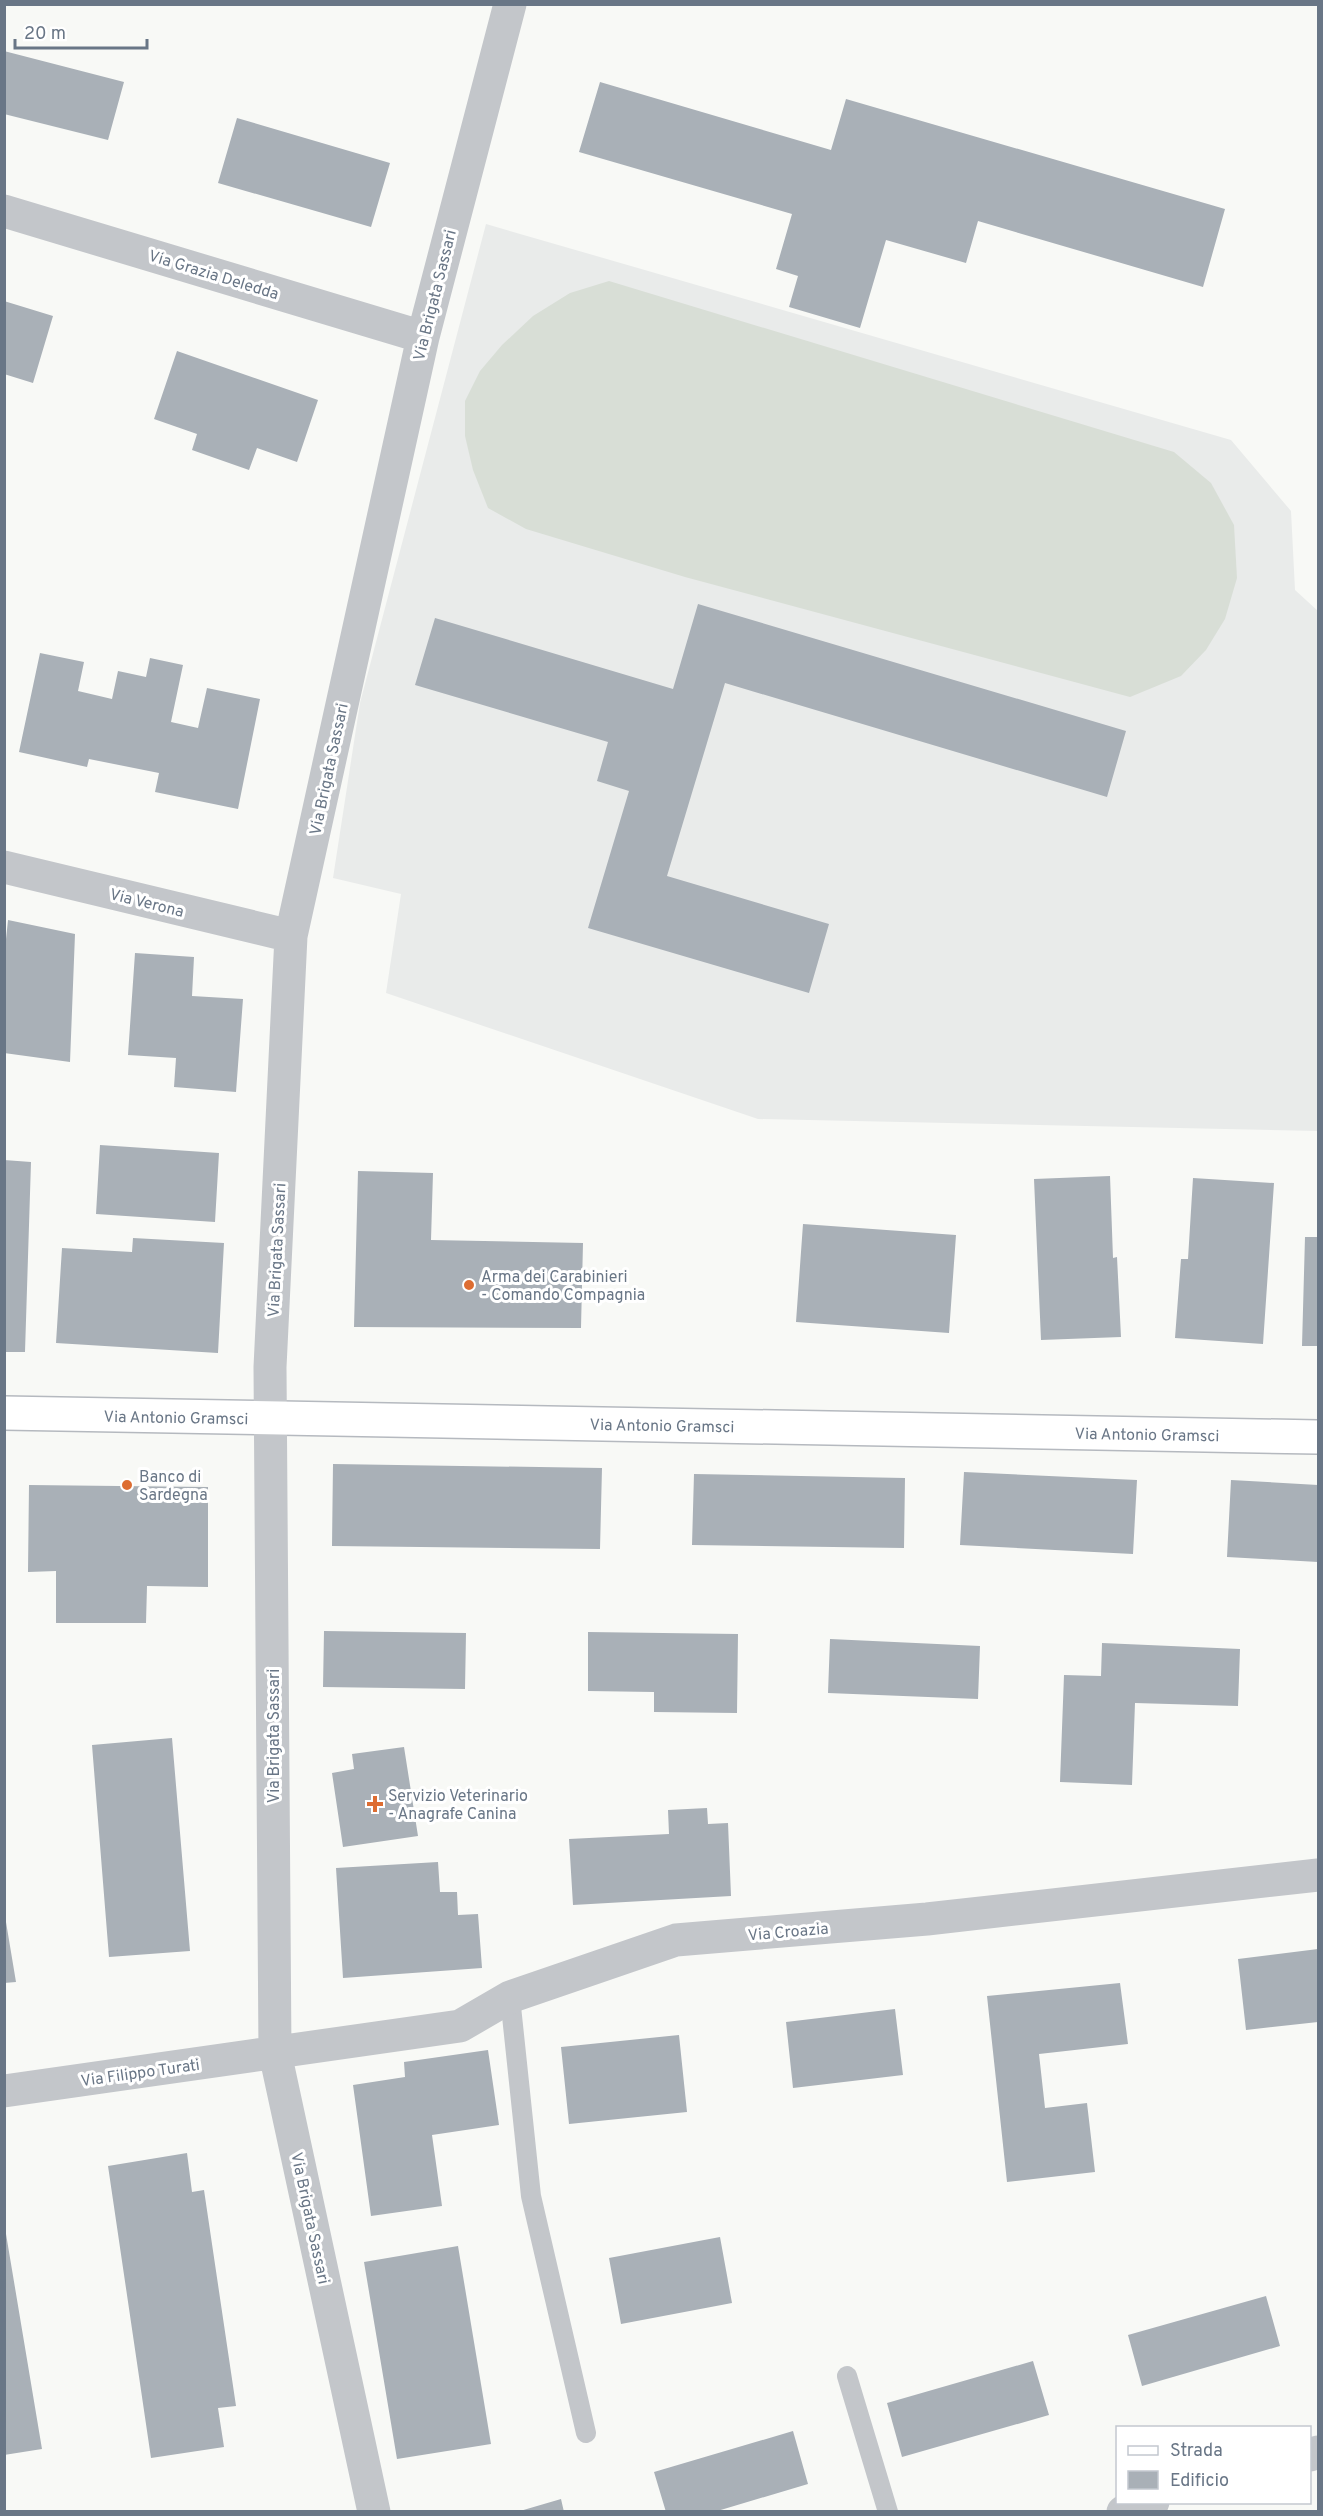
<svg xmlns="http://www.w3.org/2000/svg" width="1323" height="2516" font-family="Overpass,sans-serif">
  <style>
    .built { fill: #e9ebea }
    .pitch { fill: #d8ded6 }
    .building { fill: #a9b0b7 }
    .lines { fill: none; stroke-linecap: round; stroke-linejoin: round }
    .secondary-casing { stroke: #b5b9bf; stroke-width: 36 }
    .lane { stroke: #c3c6ca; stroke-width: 20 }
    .street { stroke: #c3c6ca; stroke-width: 33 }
    .secondary { stroke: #fff; stroke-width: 33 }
    .poi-dot { fill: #dd6d32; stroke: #fff; stroke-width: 2 }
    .labels { text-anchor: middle; stroke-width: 6; stroke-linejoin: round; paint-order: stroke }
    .street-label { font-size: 16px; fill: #697686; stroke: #fff }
    .poi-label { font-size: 16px; fill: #697686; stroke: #fff; text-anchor: start }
  </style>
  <rect width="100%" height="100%" fill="#f8f9f6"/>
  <path class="built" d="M486 224 1231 440 1291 511 1295 590 1318 611V1131L758 1119 386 993 401 894 333 878 360 703Z"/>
  <path class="pitch" d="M609 281 1174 452 1211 483 1234 525 1237 578 1225 619 1206 650 1181 676 1130 697 685 577 526 529 488 508 473 470 465 436V401L480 371 502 345 533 316 570 293Z"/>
  <path class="building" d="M4 51 124 82 108 140 4 114Z
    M600 82 831 150 846 99 1225 209 1203 287 978 221 966 263 886 240 860 328 789 307 798 276 776 269 792 214 579 152Z
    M237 118 390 163 371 227 218 183Z
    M4 301 53 316 33 383 4 374Z
    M177 351 318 400 297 462 257 448 249 470 192 450 197 434 154 419Z
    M698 604 1126 731 1107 797 725 683 667 876 829 924 809 993 588 928 629 791 597 781 608 742 415 685 435 618 673 689Z
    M40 653 84 662 78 691 112 699 118 671 146 677 150 658 183 665 171 722 198 728 207 688 260 699 238 809 155 792 159 773 89 759 87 767 19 752Z
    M8 920 75 934 70 1062 4 1053V958Z
    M135 953 194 957 192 996 243 999 236 1092 174 1087 176 1058 128 1055Z
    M100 1145 219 1153 215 1222 96 1214Z
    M4 1160 31 1162 25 1352H4Z
    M358 1171 433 1173 431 1240 583 1243 581 1328 354 1327Z
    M1110 1176 1113 1258 1117 1257 1121 1337 1041 1340 1034 1179Z
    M1193 1178 1274 1183 1263 1344 1175 1338 1181 1259H1188Z
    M803 1224 956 1235 949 1333 796 1322Z
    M1305 1237H1318V1346H1302Z
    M133 1238 224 1243 218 1353 56 1343 62 1248 132 1252Z
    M333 1464 602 1468 600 1549 332 1546Z
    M964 1472 1137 1480 1133 1554 960 1545Z
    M694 1474 905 1478 904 1548 692 1545Z
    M1231 1480 1318 1485V1562L1227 1557Z
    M29 1485 208 1487V1587L147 1586 146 1623H56V1571L28 1572Z
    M324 1631 466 1633 465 1689 323 1687Z
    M588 1632 738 1634 737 1713 654 1712V1692L588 1691Z
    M830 1639 980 1646 978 1699 828 1693Z
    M1102 1643 1240 1649 1238 1706 1135 1703 1132 1785 1060 1782 1064 1675 1101 1676Z
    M172 1738 190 1951 109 1957 92 1745Z
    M404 1747 418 1836 343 1847 332 1773 354 1769 352 1754Z
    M707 1808 708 1824 728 1823 731 1896 573 1905 569 1839 669 1834 668 1810Z
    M438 1862 440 1892H457L458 1915 478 1914 482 1968 343 1978 336 1868Z
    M4 1910 16 1982 4 1983Z
    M1318 1949V2022L1246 2030 1238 1959Z
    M1120 1983 1128 2044 1039 2054 1045 2108 1087 2103 1095 2172 1007 2182 987 1996Z
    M895 2009 903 2075 793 2088 786 2022Z
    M679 2035 687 2112 569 2124 561 2047Z
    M488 2050 499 2125 432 2135 442 2206 371 2216 353 2085 405 2077 404 2062Z
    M187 2153 192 2192 204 2190 236 2406 218 2408 224 2447 151 2458 108 2166Z
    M4 2222 42 2449 4 2455Z
    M720 2237 732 2303 621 2324 609 2258Z
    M458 2246 491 2444 397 2459 364 2262Z
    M1266 2296 1280 2346 1142 2386 1128 2335Z
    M1033 2361 1049 2415 902 2457 887 2403Z
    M793 2431 808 2484 714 2512H666L654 2472Z
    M561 2499 564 2512H520V2511Z"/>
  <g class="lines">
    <g class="secondary-casing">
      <path id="secondary" d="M4 1413 1318 1437"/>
    </g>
    <path class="lane" d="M510 1997 531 2196 586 2433
      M847 2376 888 2512"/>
    <path class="street" d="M4 211 423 337
      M4 867 291 936
      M4 2091 460 2026 510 1997 676 1940 927 1919 1318 1875
      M1310 2455 1318 2452
      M374 2512 275 2053 270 1367 291 936 423 337 510 4
      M1123 2512 1153 2502"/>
    <use href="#secondary" class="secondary"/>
  </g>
  <g class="poi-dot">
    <circle cx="469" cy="1285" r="6"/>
    <circle cx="127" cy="1485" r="6"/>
    <path d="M372 1795h6v6h6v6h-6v6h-6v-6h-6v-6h6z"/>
  </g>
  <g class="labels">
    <g class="street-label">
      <text transform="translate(214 274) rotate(17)" y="6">Via Grazia Deledda</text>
      <text transform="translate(434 295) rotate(-76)" y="6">Via Brigata Sassari</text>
      <text transform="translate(328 769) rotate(-78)" y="6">Via Brigata Sassari</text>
      <text transform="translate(147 902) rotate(14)" y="6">Via Verona</text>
      <text transform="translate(276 1250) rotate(-87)" y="6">Via Brigata Sassari</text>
      <text transform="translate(176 1417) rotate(1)" y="6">Via Antonio Gramsci</text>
      <text transform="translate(662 1425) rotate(1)" y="6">Via Antonio Gramsci</text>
      <text transform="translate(1147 1434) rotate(1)" y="6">Via Antonio Gramsci</text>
      <text transform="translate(273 1736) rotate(-90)" y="6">Via Brigata Sassari</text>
      <text transform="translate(788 1931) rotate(-5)" y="6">Via Croazia</text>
      <text transform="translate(140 2072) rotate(-8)" y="6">Via Filippo Turati</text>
      <text transform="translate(311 2218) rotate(78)" y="6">Via Brigata Sassari</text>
    </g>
    <g class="poi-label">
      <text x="481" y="1282">Arma dei Carabinieri<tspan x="481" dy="18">- Comando Compagnia</tspan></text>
      <text x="139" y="1482">Banco di<tspan x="139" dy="18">Sardegna</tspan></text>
      <text x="388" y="1801">Servizio Veterinario<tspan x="388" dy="18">- Anagrafe Canina</tspan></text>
    </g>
  </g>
  <rect width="1323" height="2516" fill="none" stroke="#697686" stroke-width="12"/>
  <rect x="1116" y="2426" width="195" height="78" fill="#ffffff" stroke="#c3c8cf" stroke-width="1.5"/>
  <rect x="1128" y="2446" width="30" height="9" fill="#ffffff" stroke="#c3c8cf" stroke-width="1.5"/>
  <text x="1170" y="2456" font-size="18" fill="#697686">Strada</text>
  <rect x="1128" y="2471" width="30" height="18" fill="#a9b0b7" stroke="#c3c8cf" stroke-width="1.5"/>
  <text x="1170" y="2486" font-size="18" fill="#697686">Edificio</text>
  <path d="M15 39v9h132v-9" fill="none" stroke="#697686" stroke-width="3"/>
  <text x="24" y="39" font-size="18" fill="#697686" stroke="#ffffff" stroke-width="4.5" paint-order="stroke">20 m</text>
</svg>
